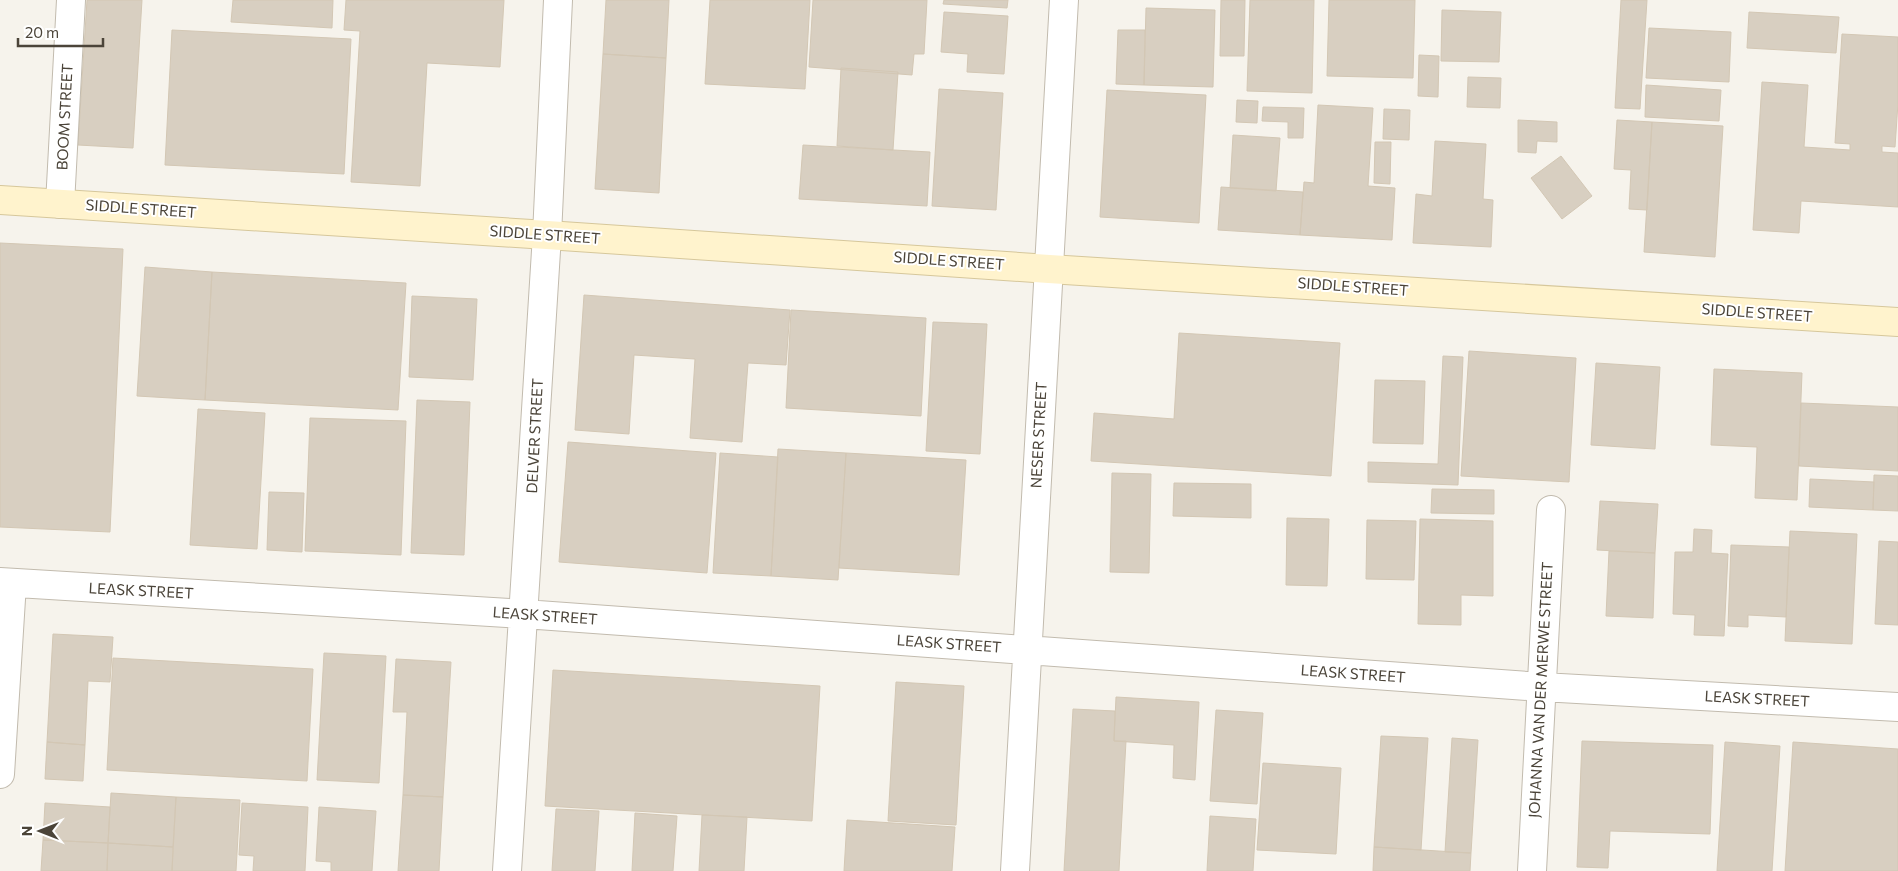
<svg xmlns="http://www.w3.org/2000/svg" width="1898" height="871" font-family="Commissioner,sans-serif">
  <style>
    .building { fill: #d8cfc1; stroke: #d3c7b4 }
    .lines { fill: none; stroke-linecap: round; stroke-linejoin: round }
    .street-casing { stroke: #c2bbae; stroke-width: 30 }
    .secondary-casing { stroke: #d6c79b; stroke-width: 30 }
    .street { stroke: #fff; stroke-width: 28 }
    .secondary { stroke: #fff3cd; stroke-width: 28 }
    .labels { text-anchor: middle; stroke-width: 4; stroke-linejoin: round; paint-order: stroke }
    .street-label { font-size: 15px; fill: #4b4439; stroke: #fff }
  </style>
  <rect width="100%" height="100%" fill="#f6f3ec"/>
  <path class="building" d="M87 0H142L133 148 78 145Z
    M233 0H333L332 28 231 22Z
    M346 0H504L500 67 427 63 420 186 351 182 360 31 344 30Z
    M606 0H669L666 58 603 54Z
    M710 0H810L805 89 705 84Z
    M813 0H927L924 54H914L912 75 809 67Z
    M944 0H1008L1007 8 943 4Z
    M1221 0H1245L1244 56H1220Z
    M1250 0H1314L1312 93 1247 91Z
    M1329 0H1415L1413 78 1327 76Z
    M1621 0H1647L1640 109 1615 108Z
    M1146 8 1215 10 1213 87 1144 85Z
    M1442 10 1501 12 1499 62 1441 61Z
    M944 12 1008 16 1004 74 967 72 968 54 941 52Z
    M1749 12 1839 17 1836 53 1747 48Z
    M1649 28 1731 32 1729 82 1646 78Z
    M172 30 351 39 344 174 165 165Z
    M1118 30H1145L1144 85 1116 84Z
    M1842 34 1898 37V103L1895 147 1882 146V152L1898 153V207L1801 201 1799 233 1753 230 1762 82 1808 85 1804 147 1850 150V144L1835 143Z
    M603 54 666 58 659 193 595 189Z
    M1419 55 1439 56 1438 97 1418 96Z
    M841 68 898 72 893 150 837 146Z
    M1468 77 1501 78 1500 108 1467 107Z
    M1646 85 1721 90 1719 121 1645 117Z
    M939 89 1003 93 996 210 932 206Z
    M1107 90 1206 95 1199 223 1100 217Z
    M1237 100 1258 101 1257 123 1236 122Z
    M1318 105 1373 108 1368 186 1395 188 1392 240 1300 235 1304 182 1314 183Z
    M1263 107 1304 108 1303 138H1288V122L1262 121Z
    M1384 109 1410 110 1409 140 1383 139Z
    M1518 120 1557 122V142L1537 141 1536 153 1518 152Z
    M1617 120 1652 122 1647 210 1629 209 1631 170 1614 169Z
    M1652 122 1723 126 1715 257 1644 252Z
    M1233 135 1280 138 1276 191 1230 188Z
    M1435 141 1486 144 1483 199 1493 200 1491 247 1413 243 1416 194 1432 196Z
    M1375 142H1391L1390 184 1374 183Z
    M803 145 930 152 927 206 799 199Z
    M1561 156 1592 196 1562 219 1531 178Z
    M1221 187 1303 192 1300 235 1218 230Z
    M0 243 123 249 110 532 0 527Z
    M145 267 212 272 205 400 137 396Z
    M212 272 406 283 398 410 205 400Z
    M584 295 790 310 786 365 748 363 742 442 690 438 695 359 634 355 629 434 575 430Z
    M412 296 477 299 473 380 409 377Z
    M791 310 926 318 921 416 786 408Z
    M933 322 987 324 980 454 926 451Z
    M1179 333 1340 343 1331 476 1091 461 1094 413 1174 419Z
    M1469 351 1576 358 1569 482 1461 476Z
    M1443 356 1463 357 1458 485 1368 482V462L1438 464Z
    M1596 363 1660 367 1655 449 1591 445Z
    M1714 369 1802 373 1797 500 1755 498 1757 447 1711 445Z
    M1375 380 1425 381 1423 444 1373 443Z
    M417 400 470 402 464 555 411 553Z
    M1801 403 1898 407V471L1799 466Z
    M198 409 265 413 257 549 190 545Z
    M310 418 406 421 401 555 305 551Z
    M568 442 716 453 707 573 559 562Z
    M778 449 846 453 838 580 771 576Z
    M720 453 778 457 771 576 713 573Z
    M846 453 966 460 959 575 839 568Z
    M1112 473 1151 474 1149 573 1110 572Z
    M1874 475 1898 476V511L1873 510Z
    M1810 479 1874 482 1873 510 1809 507Z
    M1174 483 1251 484V518L1173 516Z
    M1432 489 1494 490V514L1431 513Z
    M269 492 304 493 302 552 267 550Z
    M1600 501 1658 504 1655 553 1597 550Z
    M1287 518 1329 519 1327 586 1286 585Z
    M1420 519 1493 521V596L1461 595V625L1418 624Z
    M1367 520 1416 521 1414 580 1366 579Z
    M1694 529 1712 530 1711 553 1728 554 1724 636 1694 635 1695 615 1673 614 1675 552H1693Z
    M1790 531 1857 534 1852 644 1785 641Z
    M1879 541 1898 542V625L1875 624Z
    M1731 545 1789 547 1786 617 1748 615V627L1728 626Z
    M1609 551 1655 553 1653 618 1606 616Z
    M53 634 113 637 110 682 88 681 85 745 47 742Z
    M324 653 386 656 379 783 317 780Z
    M113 658 313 669 307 781 107 770Z
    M396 659 451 662 443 797 403 795 407 712H393Z
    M553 670 820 686 812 821 545 806Z
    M896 682 964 686 956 825 888 821Z
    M1116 697 1199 702 1195 780 1173 778 1174 745 1114 741Z
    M1073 709 1115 711 1114 741H1126L1119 871H1064Z
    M1216 710 1263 713 1257 804 1210 801Z
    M1381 736 1428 738 1421 850 1374 847Z
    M1452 738 1478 740 1471 853 1445 852Z
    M1582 741 1713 745 1710 834 1610 831 1608 868 1577 867Z
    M47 742 85 745 83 781 45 779Z
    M1725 742 1780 746 1772 871H1717Z
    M1793 742 1898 749V871H1785Z
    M1263 763 1341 768 1336 854 1257 850Z
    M111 793 176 797 173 847 108 843Z
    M403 795 443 797 439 871H398Z
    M176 797 240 800 236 871H172Z
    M45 803 110 807 108 843 43 840Z
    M242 803 308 807 305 871H253L254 856 239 855Z
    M319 807 376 811 372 871H331V862L316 861Z
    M556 809 599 811 595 871H552Z
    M635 813 677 816 673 871H632Z
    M702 815 747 817 744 871H699Z
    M1210 816 1256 819 1253 871H1207Z
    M847 820 955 827 952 871H844Z
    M43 840 108 843 107 871H41Z
    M108 843 173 847 172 871H107Z
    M1374 847 1471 853 1470 871H1373Z"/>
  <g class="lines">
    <g class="street-casing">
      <path id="street" d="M60 204 71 0
        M0 582 524 614 1542 687 1898 707
        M0 774 12 583
        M507 871 547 235 558 0
        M1015 871 1064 0
        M1532 871 1551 510"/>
    </g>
    <g class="secondary-casing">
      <path id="secondary" d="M0 200 547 235 1049 269 1898 322"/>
    </g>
    <use href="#street" class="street"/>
    <use href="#secondary" class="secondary"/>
  </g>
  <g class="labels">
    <g class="street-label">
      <text transform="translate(65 117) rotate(-87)" y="5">BOOM STREET</text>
      <text transform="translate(141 209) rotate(4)" y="5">SIDDLE STREET</text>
      <text transform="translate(545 235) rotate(4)" y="5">SIDDLE STREET</text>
      <text transform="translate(949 261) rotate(4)" y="5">SIDDLE STREET</text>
      <text transform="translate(1353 287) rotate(4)" y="5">SIDDLE STREET</text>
      <text transform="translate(1757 313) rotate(4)" y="5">SIDDLE STREET</text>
      <text transform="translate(1039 435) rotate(-87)" y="5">NESER STREET</text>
      <text transform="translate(535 436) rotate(-87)" y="5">DELVER STREET</text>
      <text transform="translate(141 591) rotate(3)" y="5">LEASK STREET</text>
      <text transform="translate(545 616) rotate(4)" y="5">LEASK STREET</text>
      <text transform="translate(949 644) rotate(4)" y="5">LEASK STREET</text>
      <text transform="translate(1353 674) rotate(4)" y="5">LEASK STREET</text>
      <text transform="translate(1541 690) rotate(-87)" y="5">JOHANNA VAN DER MERWE STREET</text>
      <text transform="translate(1757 699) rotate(3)" y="5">LEASK STREET</text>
    </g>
  </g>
  <g transform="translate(40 831) rotate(270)" stroke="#ffffff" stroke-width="4" paint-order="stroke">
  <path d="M0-4L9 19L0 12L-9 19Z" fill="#4b4439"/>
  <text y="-8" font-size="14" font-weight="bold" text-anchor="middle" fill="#4b4439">N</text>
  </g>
  <path d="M18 38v8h85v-8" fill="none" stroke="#4b4439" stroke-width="2.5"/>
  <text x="25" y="38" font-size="15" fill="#4b4439" stroke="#ffffff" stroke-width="4" paint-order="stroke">20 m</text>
</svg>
